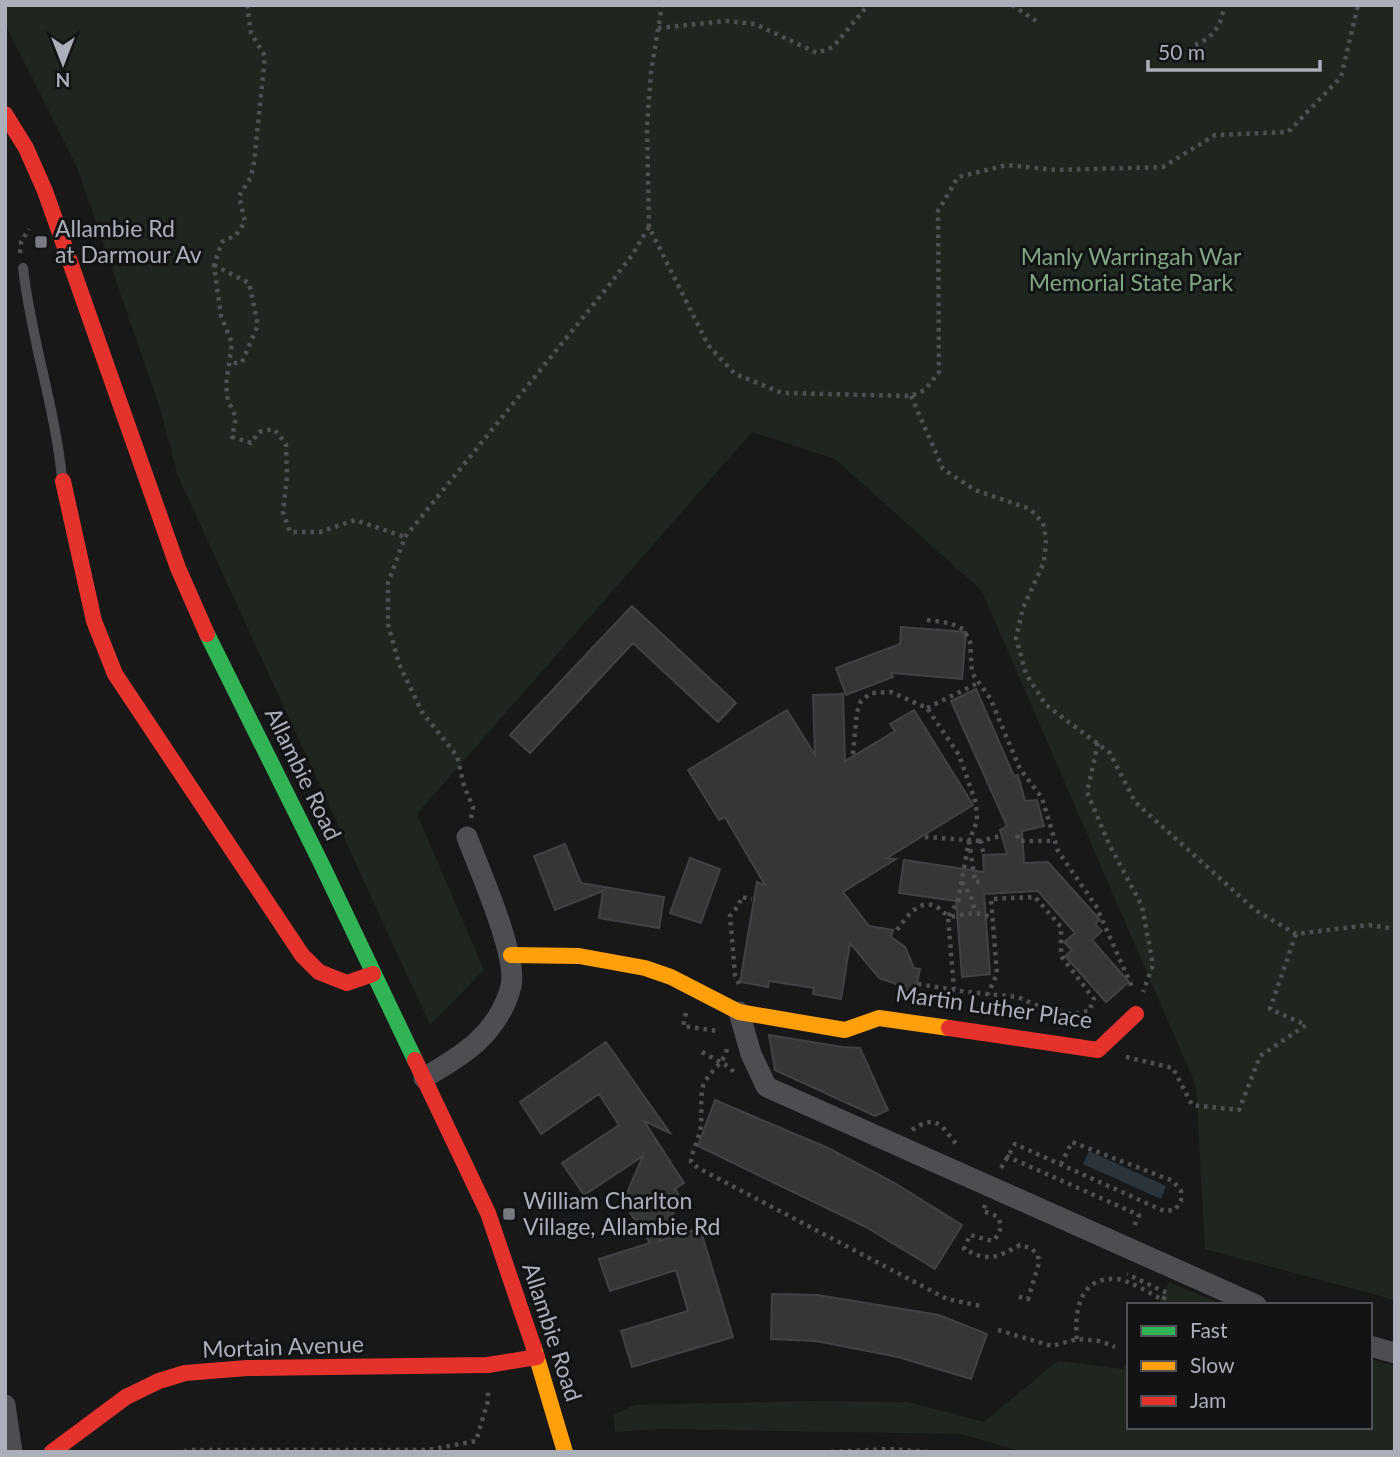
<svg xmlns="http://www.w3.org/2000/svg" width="1400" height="1457" font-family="Lato,sans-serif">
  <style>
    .green { fill: #1e261f }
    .water { fill: #2b343b }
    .building { fill: #363638; stroke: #414245; stroke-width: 2 }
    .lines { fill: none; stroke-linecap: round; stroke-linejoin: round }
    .path { stroke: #4e5053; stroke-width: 4.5; stroke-dasharray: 3.5 5; stroke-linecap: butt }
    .lane { stroke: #4c4e52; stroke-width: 10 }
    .street { stroke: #4c4e52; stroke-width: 21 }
    .fast { stroke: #30b455; stroke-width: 16 }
    .slow { stroke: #ff9f0a; stroke-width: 16 }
    .jam { stroke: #e5322d; stroke-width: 16 }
    .poi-dot { fill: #777a81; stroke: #121315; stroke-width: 2.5 }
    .labels { text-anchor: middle; stroke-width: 6; stroke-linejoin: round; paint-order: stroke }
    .poi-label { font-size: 23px; fill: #aaafb9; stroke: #121315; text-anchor: start }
    .park-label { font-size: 23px; fill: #81a482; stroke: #121315 }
    .street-label { font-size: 23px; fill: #aaafb9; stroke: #121315 }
  </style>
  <rect width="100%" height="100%" fill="#181819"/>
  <path class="green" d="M5 5H1395V1300L1205 1249 1196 1086 982 591 835 459 752 432 417 814 484 970 430 1025 177 474 161 411 77 167 5 24Z
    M1169 1282 1223 1305H1157Z
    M1129 1358V1427H1370V1359L1395 1366V1452H1023L961 1434 661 1429 615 1432 613 1415 635 1405 810 1401 908 1402 984 1422 1058 1361 1123 1369Z"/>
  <path class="water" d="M1089 1151 1166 1186 1161 1199 1083 1164Z"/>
  <path class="building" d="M632 606 736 703 718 722 633 643 530 753 510 735Z
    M901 627 966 632 962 679 891 673 893 677 846 695 836 668 900 644Z
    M976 689 1014 776 1018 775 1025 801 1037 800 1044 826 1022 831 1024 863 1048 862 1100 920 1095 924 1102 931 1092 940 1129 982 1106 1002 1065 956 1072 950 1064 942 1075 933 1038 891 984 894 990 974 962 977 956 901 899 893 904 860 984 872 983 855 1007 854 1000 830 1007 826 951 701Z
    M843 694 845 761 895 731 890 724 914 710 973 805 887 858 896 859 843 892 869 926 893 930 891 937 905 947 914 968 920 969 915 993 898 988 899 985 879 978 850 943 841 999 813 994 814 988 769 981 768 987 740 982 757 882 765 885 725 817 719 820 688 770 787 710 815 755 813 695Z
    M565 844 581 883 664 897 659 928 599 918 603 891 555 910 534 856Z
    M690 858 720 869 701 923 670 913Z
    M769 1035 842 1047 860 1048 888 1110 875 1116 775 1070Z
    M606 1042 670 1133 644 1121 684 1183 675 1189 681 1198 659 1241 700 1228 733 1337 632 1367 621 1331 688 1311 676 1270 610 1291 599 1259 650 1243 623 1202 643 1156 584 1195 562 1163 619 1125 599 1094 541 1134 520 1102Z
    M715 1100 828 1148 893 1182 962 1225 935 1269 866 1227 698 1146Z
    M772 1294 818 1295 939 1315 987 1334 971 1379 898 1357 816 1341 771 1339Z"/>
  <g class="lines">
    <path class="path" d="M247 5 251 33 265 56 254 162 251 177 239 196 245 222 236 235 222 242 214 265 221 316 232 343 226 385 228 401 236 417 232 437 251 443 259 432 274 429 286 444 287 477 283 512 290 532H320L355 520 405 537
      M1012 5 1036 21
      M658 28 726 21 755 24 817 53 833 47 868 5
      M1195 45C1213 38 1222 25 1224 5
      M649 227 647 126 651 72 662 5
      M20 253 21 242 29 229
      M214 265 249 283 258 325 242 362 229 364
      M911 396 943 469 975 490 1030 509 1043 523 1046 539 1044 562 1023 608 1016 638 1026 674 1046 705 1110 753 1135 802 1255 910 1296 934 1369 925 1395 929
      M927 620 950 623 963 629 970 642 972 673 990 698 1020 769 1042 798 1058 851 1096 906 1133 989
      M927 708 978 683
      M1098 743 1087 792 1109 844 1142 906 1153 965 1143 992
      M853 754 857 712 861 701 871 693 891 692 927 708 959 755 976 803 977 821 969 841 958 901 948 917C963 915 979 909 992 919
      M471 818 473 807 464 786 457 756 422 712 399 664 388 624V583L405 537 606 289 632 255 649 227 708 345 735 374 782 393 911 396 925 390 939 372 938 211 958 177 1007 165 1056 170 1163 167 1215 135 1288 132 1341 77 1358 5
      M1017 835 1019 841H1055
      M925 837 981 841
      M969 841 975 882H981
      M983 852 981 841 1000 836
      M962 882 971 896 975 913
      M897 930C911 910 927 891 948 917L954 989
      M739 984 735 975 730 916 739 905 741 897 752 899
      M918 984 967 992 1018 997 1038 1006 1071 1014 1089 1011 1094 999 1061 956V927L1035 897 991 899 997 974 988 994
      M686 1013 683 1026 717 1031
      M727 1049C724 1064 708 1072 703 1086 700 1099 702 1112 701 1125 700 1138 692 1149 691 1162L698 1168 947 1299 981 1306
      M702 1052 731 1068 735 1075
      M1126 1057 1173 1068 1192 1105 1239 1110 1260 1056 1306 1025 1270 1009 1296 934
      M912 1130C939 1111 943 1130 959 1147
      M1006 1156 1139 1215 1133 1229
      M1001 1168 1015 1144 1164 1211 1175 1210 1181 1201V1191L1173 1181 1072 1142 1061 1164
      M985 1205 983 1211 997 1216C1003 1226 1001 1232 993 1241L970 1235 964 1249C989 1262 996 1258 1020 1245L1031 1248 1038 1255 1039 1263 1028 1299 1015 1296
      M998 1330 1052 1346 1077 1339 1100 1341 1115 1347
      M1077 1339C1074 1311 1080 1276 1117 1279 1129 1280 1151 1294 1163 1300L1167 1293 1127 1274
      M184 1452 187 1450H428L476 1441 488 1401V1390
      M831 1452 889 1449 929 1452"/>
    <path class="lane" d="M23 268C31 339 55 407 62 478"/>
    <path class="street" d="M739 1012 751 1054 766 1086 769 1088 1256 1305
      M424 1078C442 1067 462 1056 478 1041 493 1027 506 1007 511 986 518 956 479 869 467 837
      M1370 1346 1395 1353
      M5 1405 12 1452"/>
    <path class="fast" d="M207 634 322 865 415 1060"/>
    <path class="slow" d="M511 955 579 956 645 968 671 977 739 1012 845 1030 879 1018 949 1028
      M534 1348 565 1452"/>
    <path class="jam" d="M5 114 26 148 45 191 178 568 207 634
      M63 481 94 621 115 674 302 955 319 972 347 983 373 974
      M949 1028 1098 1050 1136 1014
      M415 1060 488 1213 534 1348
      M52 1452 126 1397 159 1381 185 1373 247 1368 488 1365 537 1357"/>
  </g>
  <g class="poi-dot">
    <rect x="34" y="235" width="14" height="14" rx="3.5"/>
    <rect x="502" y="1207" width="14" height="14" rx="3.5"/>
  </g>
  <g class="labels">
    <g class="poi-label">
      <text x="55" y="237">Allambie Rd<tspan x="55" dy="26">at Darmour Av</tspan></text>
      <text x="523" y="1209">William Charlton<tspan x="523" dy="26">Village, Allambie Rd</tspan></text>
    </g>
    <g class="park-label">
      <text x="1131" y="265">Manly Warringah War<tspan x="1131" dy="26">Memorial State Park</tspan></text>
    </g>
    <g class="street-label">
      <text transform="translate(303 774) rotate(64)" y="8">Allambie Road</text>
      <text transform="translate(994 1007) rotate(8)" y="8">Martin Luther Place</text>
      <text transform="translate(552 1332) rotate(72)" y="8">Allambie Road</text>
      <text transform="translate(283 1347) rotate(-2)" y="8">Mortain Avenue</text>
    </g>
  </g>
  <rect width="1400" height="1457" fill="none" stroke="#aaafb9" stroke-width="14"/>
  <rect x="1127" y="1303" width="245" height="126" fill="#121315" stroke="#4f5157" stroke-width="2"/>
  <rect x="1141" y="1326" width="35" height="10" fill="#30b455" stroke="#4f5157" stroke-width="2"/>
  <text x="1190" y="1338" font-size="21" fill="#aaafb9">Fast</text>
  <rect x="1141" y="1361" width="35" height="10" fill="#ff9f0a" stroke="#4f5157" stroke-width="2"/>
  <text x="1190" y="1373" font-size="21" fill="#aaafb9">Slow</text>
  <rect x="1141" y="1396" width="35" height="10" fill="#e5322d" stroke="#4f5157" stroke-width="2"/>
  <text x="1190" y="1408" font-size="21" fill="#aaafb9">Jam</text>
  <g transform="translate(63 63) rotate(180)" stroke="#121315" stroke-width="5" paint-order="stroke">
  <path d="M0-5L12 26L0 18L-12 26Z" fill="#aaafb9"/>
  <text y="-10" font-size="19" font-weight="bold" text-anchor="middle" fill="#aaafb9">N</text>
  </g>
  <path d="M1148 60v10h172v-10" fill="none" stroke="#aaafb9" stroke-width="3.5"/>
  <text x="1158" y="60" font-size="21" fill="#aaafb9" stroke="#121315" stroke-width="5" paint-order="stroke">50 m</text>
</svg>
